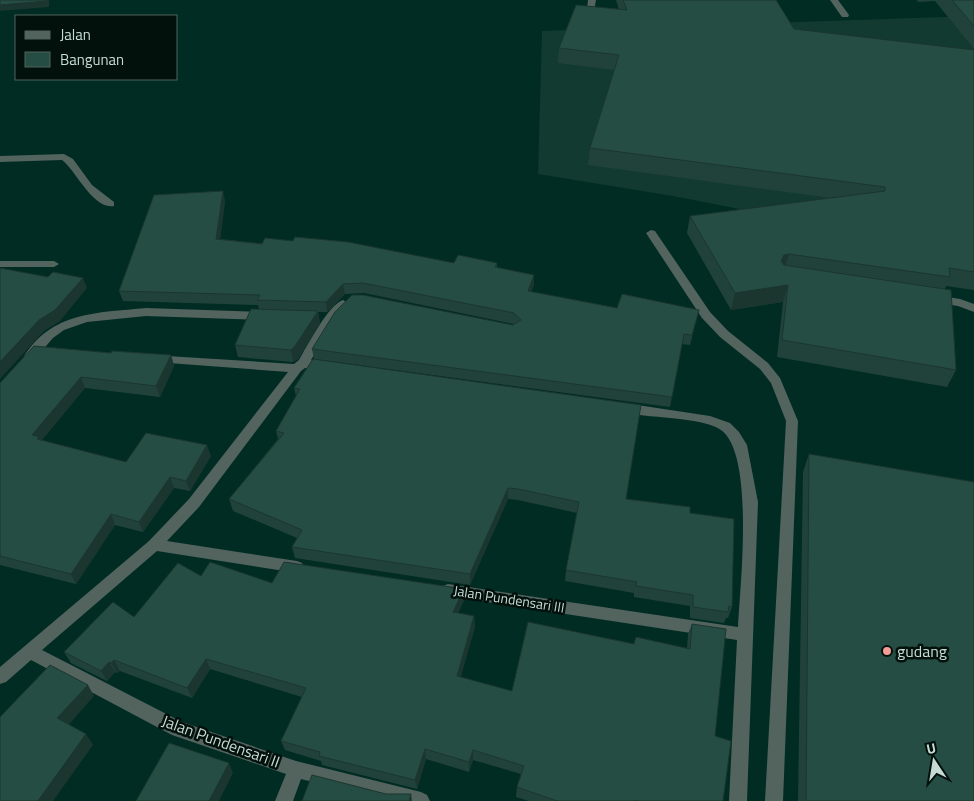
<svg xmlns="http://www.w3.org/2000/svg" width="974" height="801" font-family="'Titillium Web',sans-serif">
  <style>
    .built { fill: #123a31 }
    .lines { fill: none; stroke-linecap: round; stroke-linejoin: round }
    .service { fill: #53635e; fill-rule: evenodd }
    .minor { fill: #53635e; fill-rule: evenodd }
    .wall { fill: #21423a }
    .shaded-wall { fill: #1b362f }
    .building { fill: #264d43; stroke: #1b362f }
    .poi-dot { fill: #f59b98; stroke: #03110d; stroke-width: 2 }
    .labels { text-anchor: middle; stroke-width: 5; stroke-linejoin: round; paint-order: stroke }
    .street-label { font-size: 14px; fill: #c6dbd4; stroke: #03110d }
    .near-poi-label { font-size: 16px; fill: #c6dbd4; stroke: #03110d; text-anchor: start }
    .near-street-label { font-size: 16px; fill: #c6dbd4; stroke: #03110d }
  </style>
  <rect width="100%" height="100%" fill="#012c23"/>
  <path class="built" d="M974 16V255L673 196 538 174 542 31Z"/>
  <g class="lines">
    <path class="service" d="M588 0H596L594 11 587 9Z
      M830 0H838L849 15 848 17H842Z
      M64 154 73 159 92 185 114 202V206C93 210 75 169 62 160L0 162V156Z
      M651 230 655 231 710 312 728 331 768 363 780 378 798 421 783 801H765L786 421 771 383 760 369 720 337 702 318 646 233Z
      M935 295 960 299 974 304V312L958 306 931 302 929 299Z"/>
    <path class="minor" d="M0 261H54L59 264 54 267H0Z
      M343 300 349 304 335 321 311 360 329 363 331 366 329 369 325 370 305 368 301 371 199 507 167 541 297 561 302 563 304 567 302 571 297 573 157 551 42 650 182 722 296 761 421 792 427 795 430 801H388L301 779 293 801H275L286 774 172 735 31 660 6 682 0 684V667L149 541 189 499 288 372 155 362 149 358 151 355 294 364 299 360C307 346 329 304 343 300Z
      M146 308 264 312 270 316 264 320 146 316 87 322 64 330 53 338 33 361 29 362 23 358C52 311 97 313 146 308Z
      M624 403 710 416 730 423 739 432 747 445 758 502 747 801H729L737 640 448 596 443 594 441 590 443 586 448 584 738 627C740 587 755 454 721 430 701 416 645 419 620 411L618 408 620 405Z"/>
  </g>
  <path class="wall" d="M616 0H776L794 29 974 50V290L946 286 945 289 956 370 947 387 777 357 783 302 731 310 687 233 690 216 831 198 588 165 590 148 614 70 558 63 559 48 619 10Z
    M917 0H974V49L935 1 918 2Z
    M225 201 220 239 454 263H497V268L534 275V285L531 292 617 308 699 310 690 345 682 344 670 407 314 359 312 349 513 325 514 324 364 293 345 294 327 312H318L320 324 298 359 293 362 238 357 235 345 259 309 258 305 123 301 119 291Z
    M111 353 171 355 174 366 160 397 85 388 42 440 126 462 211 456 190 491 174 488 143 532 115 525 76 584 0 565V383Z
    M313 359 626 499 690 513 732 607 728 618H726L724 623 690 618V606L634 597V593L565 581 566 570 577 513 518 500 508 499 470 585 295 558 292 547 297 538 233 511 229 499 278 439 276 431 296 396 294 388Z
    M809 454 974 801H798L803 472Z
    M201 576 272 583 464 589V600L458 613 474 616 475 627 460 677 512 691 634 644 687 649 688 634 692 624 715 736 723 801H529L516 797 517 787 521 774 473 760 469 772 426 759 417 789 322 765 321 761 285 750 281 741 302 697 210 669 192 698 120 671 117 673 115 672 107 681 71 663 64 652 134 617Z"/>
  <path class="shaded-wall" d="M47 0H52H49V7L0 11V5Z
    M223 191 225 201 219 249 216 239Z
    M789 254 784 271 781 261 784 255Z
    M534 275V285L527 301 528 291Z
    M83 278 87 288 60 321 44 331 0 379V362L39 320Z
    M343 284 345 294 327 312 326 302Z
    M788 285 783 302 731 310 735 293Z
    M318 311 320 324 298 359 293 362 291 350Z
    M171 355 174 366 160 397 156 386Z
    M81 377 85 388 41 441 32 435Z
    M207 445 211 456 190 491 186 481Z
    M170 477 174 488 143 532 139 522Z
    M508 488V499L470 585V574Z
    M111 514 115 525 76 584 71 574Z
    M464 589V600L454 623 453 612Z
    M474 616 475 627 458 687 457 676Z
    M206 659 210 669 192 698 187 688Z
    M114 660 120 671 117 673 111 663Z
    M109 662 115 672 107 681 101 671Z
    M88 685 94 696 65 729 57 718Z
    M86 734 93 745 53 801H38Z
    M425 749 426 759 417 789 415 780Z
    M473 750V760L469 772V762Z
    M229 763 233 773 219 801H209Z
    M411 794 412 801H409Z"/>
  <path class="building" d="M0 0H47V1L0 5Z
    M623 0H776L794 29 974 50V272L949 268 950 277 789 254 784 255 781 261 784 265 951 290 956 370 782 340 788 285 735 293 690 216 885 191V187L590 148 619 55 559 48 576 5 627 10Z
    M952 0H974V26Z
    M223 191 216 239 262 244 265 238 293 241 295 237 348 242 454 263 458 255 497 263 495 267 534 275 528 291 617 308 622 294 699 310 692 335 684 334 672 397 312 349 335 312 352 295H363L513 325 521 320 514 313 363 283 343 284 326 302 257 300 260 295 119 291 154 195Z
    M0 268 48 277 53 272 83 278 55 310 39 320 0 362Z
    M251 309 318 311 295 346 291 350 235 345Z
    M34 346 111 353 112 351 171 355 156 386 81 377 32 435 39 437 37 439 126 462 146 433 207 445 186 481 170 477 139 522 111 514 71 574 0 556V383Z
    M313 359 641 405 626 499 690 507V513L734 519 732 607 729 606 728 612 693 607V595L636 586 637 582 566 570 579 502 518 489 508 488 470 574 292 547 302 530 229 499 284 433 276 431 300 389 294 388Z
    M809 454 974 482V801H806Z
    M210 562 272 583 284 562 464 589 453 612 474 616 457 676 512 691 528 622 634 644 636 637 690 649 692 624 726 629 715 736 731 741 723 801H637L634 800V801H557L517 787 524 766 473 750 469 762 425 749 415 780 319 756 320 752 281 741 306 688 206 659 187 688 114 660 111 663 109 662 101 671 64 652 113 602 134 617 178 563 201 576Z
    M50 665 88 685 57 718 86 734 38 801H0V717Z
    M169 743 229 763 209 801H136Z
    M312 775 386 794H411L409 801H302Z"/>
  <circle class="poi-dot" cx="887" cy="651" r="5"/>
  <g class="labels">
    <g class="street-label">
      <text transform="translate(509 599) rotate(9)" y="5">Jalan Pundensari III</text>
    </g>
    <g class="near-poi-label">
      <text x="897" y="657">gudang</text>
    </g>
    <g class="near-street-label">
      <text transform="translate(221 741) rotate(20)" y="6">Jalan Pundensari II</text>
    </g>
  </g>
  <rect x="15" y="15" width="162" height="65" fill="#03110d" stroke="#51625d"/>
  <rect x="25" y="31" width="25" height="8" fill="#53635e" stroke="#51625d"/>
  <text x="60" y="40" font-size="15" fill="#c6dbd4">Jalan</text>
  <rect x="25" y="52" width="25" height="15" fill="#264d43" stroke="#51625d"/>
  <text x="60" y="65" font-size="15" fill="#c6dbd4">Bangunan</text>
  <g transform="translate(934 761) rotate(348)" stroke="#03110d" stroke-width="4" paint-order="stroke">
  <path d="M0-4L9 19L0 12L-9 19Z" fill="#c6dbd4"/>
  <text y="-8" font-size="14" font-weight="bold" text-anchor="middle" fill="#c6dbd4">U</text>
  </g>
</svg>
